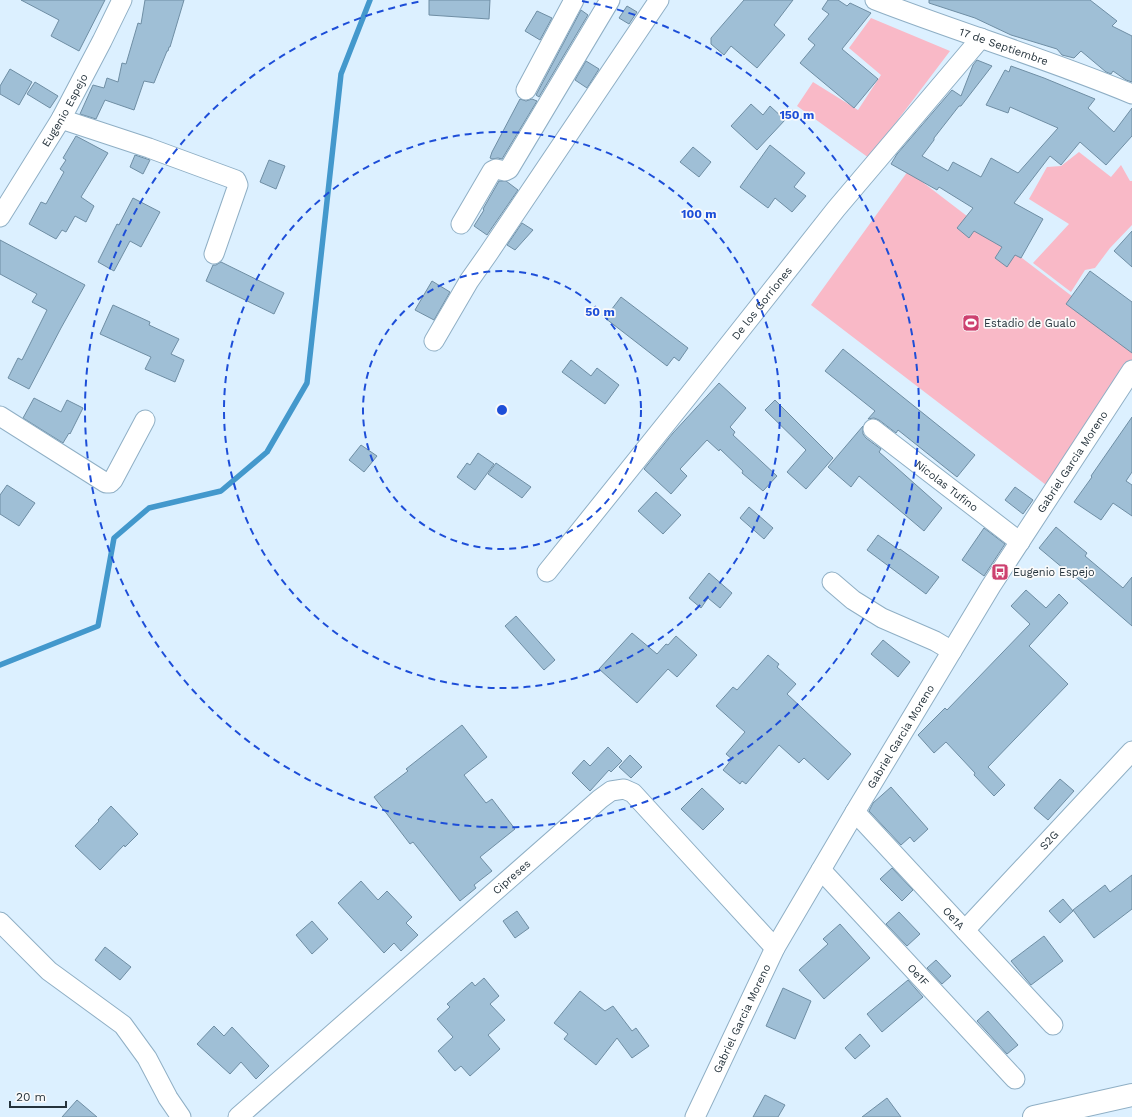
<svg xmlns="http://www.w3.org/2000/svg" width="1132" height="1117" font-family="'Work Sans',sans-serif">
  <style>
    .green { fill: #f9b9c7 }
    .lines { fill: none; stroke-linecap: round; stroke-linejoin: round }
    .stream { stroke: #4398cc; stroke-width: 5.5 }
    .building { fill: #9fbfd6; stroke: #6f8ea4 }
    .minor-casing { stroke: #8fafc5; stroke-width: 21 }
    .highway-casing { stroke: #8fafc5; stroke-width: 24 }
    .minor { stroke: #fff; stroke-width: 19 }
    .highway { stroke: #fff; stroke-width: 22 }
    .ring { fill: none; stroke: #1d4ed8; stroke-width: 2; stroke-dasharray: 7 5 }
    .labels { text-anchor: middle; stroke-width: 3.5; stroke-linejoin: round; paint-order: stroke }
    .street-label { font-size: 11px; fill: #25333c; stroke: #fafafa }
    .poi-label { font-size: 11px; fill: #25333c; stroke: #fafafa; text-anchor: start }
    .centre { fill: #1d4ed8; stroke: #fafafa; stroke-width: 2 }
    .ring-label { font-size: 12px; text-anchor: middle; font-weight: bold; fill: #1d4ed8; stroke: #fafafa; stroke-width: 3.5; stroke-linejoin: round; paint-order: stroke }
  </style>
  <rect width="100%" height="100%" fill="#dcf0ff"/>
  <path class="green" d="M871 18 950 51 869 158 797 106 813 82 858 110 881 75 849 48Z
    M1079 152 1111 177 1121 165 1130 181H1132V225L1110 248 1095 268 1085 270 1071 292 1033 263 1069 224 1029 199 1047 167 1061 166Z
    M908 171 1132 342V372L1050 488 811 305Z"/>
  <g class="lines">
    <path class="stream" d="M0 665 98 626 114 538 149 508 221 491 267 452 307 383 341 74 370 0"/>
  </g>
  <path class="building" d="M21 0H105L79 51 51 36 59 20Z
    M145 0H184L170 47H169L168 51H167L154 83 144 81 134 110 105 100 96 119 80 114 93 85 104 88 107 78 118 82 122 63 126 64 138 23 141 24Z
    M429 0H490L489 19 429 15Z
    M744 0H793L774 25 785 35 757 68 731 46 724 55 711 44V38Z
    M828 0H838L847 6 850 3 871 13 842 49 878 79 854 108 800 63 815 45 808 39 829 14 822 9Z
    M929 0H1090L1117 21 1112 26 1132 36V82L1126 80 1113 71 1111 74 1106 72 1081 51 1074 58 1062 55 1057 49 1011 35 975 18 929 3Z
    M627 6 637 12 629 24 619 18Z
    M581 10 588 15 539 97 536 95Z
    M537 11 552 18 540 40 525 31Z
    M977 60 992 66 961 106H959L934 138V140L922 156 948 171 953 162 981 177 991 158 1018 173 1058 128 1010 107 1008 113 986 105 1005 70 1009 72 1011 66 1044 78 1095 99 1088 108 1114 132 1132 108V136L1106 165 1080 142 1061 165 1050 156 1014 203 1043 219 1021 258 1015 255 1007 267 995 258 1002 247 974 231 969 238 957 228 973 208 939 187 937 190 891 164 897 154 952 90 961 96 973 65Z
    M586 61 599 69 587 88 575 80Z
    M10 69 32 82 19 105 0 94V86Z
    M35 82 58 96 50 108 27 94Z
    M520 99 526 101 532 99 537 101 502 159 498 158 492 159 490 158 492 152Z
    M751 104 763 115 770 106 785 120 757 150 731 126Z
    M76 136 108 153 81 197 94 206 86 222 75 216 66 232 62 230 56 239 29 224 41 202 46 204 64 172 60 169 66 160 63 158Z
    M770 145 805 173 794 187 806 196 792 212 775 198 768 208 740 187Z
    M693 147 711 162 699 177 680 162Z
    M135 155 150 160 143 174 130 167Z
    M269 160 285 166 276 189 260 182Z
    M499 181H506L518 190 487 235 474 226 484 210 483 209Z
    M133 198 160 212 141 247 130 241 114 271 98 262 117 224 119 225Z
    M522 223 533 230 515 250 507 245Z
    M1132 231V267L1114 251Z
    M0 240 85 285 61 328 29 389 8 378 18 358 22 360 47 310 32 302 37 294 0 274Z
    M221 262 284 293 274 314 206 281 213 265H216Z
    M1090 271 1132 302V353L1066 304Z
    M432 281 450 292 434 320 415 310Z
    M621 297 688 348 679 361 674 357 667 366 605 318Z
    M113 305 150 322 149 325 179 339 171 354 184 360 175 382 145 369 151 357 100 334Z
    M843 349 975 455 957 477 898 430 896 433 879 420 874 418 868 419 875 411 825 371Z
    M571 360 591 376 597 368 619 385 605 404 562 372Z
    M719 383 746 408 730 427 735 432 733 435 777 476 763 491 742 473 743 471 720 449 719 451 707 440 680 469 687 476 671 494 644 469 673 433Z
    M34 398 61 412 67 400 83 408 70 434 69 433 63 443 23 418Z
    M775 400 833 458 806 489 787 472 806 450 765 410Z
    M1132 417V472L1126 481 1132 485V516L1113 503 1101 520 1074 502 1092 477 1091 476Z
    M863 426V434L866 438 881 449 879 452 942 508 924 531 859 476 851 487 828 467Z
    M361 445 377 456 364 472 349 460Z
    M478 453 494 464 475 490 457 477 467 463 470 465Z
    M496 463 531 487 522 498 488 474Z
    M7 485 35 503 19 526 0 514V495Z
    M1015 487 1033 500 1023 514 1005 500Z
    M656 492 681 515 663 534 638 511Z
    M749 507 773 528 764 539 740 518Z
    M1056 527 1087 553 1085 556 1123 588 1132 577V626L1071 573 1070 574 1039 548Z
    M984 528 1005 544 984 576 962 560Z
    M878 535 899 550 900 549 939 577 926 594 867 550Z
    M709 573 732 593 720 608 708 598 701 608 689 598Z
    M1026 590 1046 608 1059 594 1068 603 1029 646 1068 684 988 767 1005 785 994 796 974 775 975 773 946 742 934 753 918 735 945 708 947 710 1030 624 1011 606Z
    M516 616 555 660 544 670 505 626Z
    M632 633 657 654 666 644 668 645 676 636 697 655 677 677 668 669 637 703 599 669Z
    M883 640 910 662 898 677 871 654Z
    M768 655 779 664 777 667 796 684 787 694 851 754 828 780 804 758 799 763 779 745 746 784 742 781 740 784 723 770 732 759 726 754 745 732 716 706 733 687 737 690Z
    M462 725 487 757 464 775 486 803 492 799 515 829 480 857 492 871 474 885 476 888 460 901 413 842 410 844 374 797 408 771 406 769Z
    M608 747 622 761 611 772 609 770 590 791 572 773 584 760 590 766Z
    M630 755 642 767 631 778 619 767Z
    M1060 779 1074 791 1048 820 1034 808Z
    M891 787 928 829 914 842 910 837 901 845 869 811 873 803Z
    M702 788 724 809 703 830 681 809Z
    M111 806 138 834 125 847 124 845 100 870 75 846 99 821 98 820Z
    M892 868 913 890 902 901 880 879Z
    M1132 875V909L1094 938 1073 910 1105 885 1110 892Z
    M361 881 378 900 387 891 412 917 406 923 418 935 401 951 394 943 384 953 338 903Z
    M1063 899 1073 911 1060 923 1049 911Z
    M517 911 529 928 515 938 503 921Z
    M899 912 920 934 907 946 886 924Z
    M312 921 328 939 312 954 296 935Z
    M840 924 870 958 824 999 799 970 828 944 823 939Z
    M1044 936 1063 961 1031 985 1011 961Z
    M105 947 131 967 120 980 95 960Z
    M936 960 951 976 942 984 927 968Z
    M484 978 499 996 490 1004 505 1020 488 1035 500 1049 470 1076 461 1066 455 1071 438 1051 453 1037 437 1019 450 1007 447 1004 472 982 475 986Z
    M908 980 923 997 882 1032 867 1014Z
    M783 988 811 1001 795 1039 766 1026Z
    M580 991 605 1011 613 1006 632 1031 636 1028 649 1046 632 1058 617 1038 596 1065 564 1039 568 1034 554 1023Z
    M988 1011 1018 1045 1007 1054 977 1021Z
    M214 1026 224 1036 232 1027 269 1066 256 1079 241 1062 230 1074 197 1044Z
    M860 1034 870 1046 855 1059 845 1048Z
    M765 1095 785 1105 778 1117H753Z
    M887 1098 901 1117H862Z
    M77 1100 97 1117H62Z"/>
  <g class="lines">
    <g class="minor-casing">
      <g id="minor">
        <path id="s1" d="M875 0C960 33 1048 59 1132 94"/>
        <path d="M526 90 574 0"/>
        <path d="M61 119 149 148 236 180 238 185 214 254"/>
        <path id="s2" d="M0 217 61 119 102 41 122 0"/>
        <path d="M461 224 492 171 496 169 505 171 509 169 610 0"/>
        <path d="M434 341 469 281 488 254 659 0"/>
        <path d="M0 416 106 483H110L113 480 145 420"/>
        <path id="s3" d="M873 429 1020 542"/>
        <path id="s4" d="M547 572 689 395 836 209 981 38"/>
        <path d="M832 582 853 600 882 618 935 641 952 651"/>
        <path id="s5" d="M855 812 1053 1025"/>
        <path id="s6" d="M821 870 1015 1079"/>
        <path d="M0 922 49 971 123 1025 147 1058 168 1098 181 1117"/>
        <path id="s7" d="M965 930 1132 751"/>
        <path id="s8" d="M238 1117 600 799 611 791 624 789 633 793 775 948"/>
        <path id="s9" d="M695 1117 775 948 855 812 991 586 1132 370"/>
      </g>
    </g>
    <g class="highway-casing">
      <path id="highway" d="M1034 1117 1132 1095"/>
    </g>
    <use href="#minor" class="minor"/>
    <use href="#highway" class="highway"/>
  </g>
  <g class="ring">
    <circle cx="502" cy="410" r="139"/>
    <circle cx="502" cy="410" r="278"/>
    <path d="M582 1A417 417 0 1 1 422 1"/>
  </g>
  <defs>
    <g id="stadium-square" transform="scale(0.9)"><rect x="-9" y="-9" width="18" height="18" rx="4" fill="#cd406f" stroke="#fafafa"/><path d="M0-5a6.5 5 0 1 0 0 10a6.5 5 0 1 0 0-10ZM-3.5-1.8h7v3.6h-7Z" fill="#fff"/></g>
    <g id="bus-square" transform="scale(0.9)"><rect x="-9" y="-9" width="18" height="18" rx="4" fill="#cd406f" stroke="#fafafa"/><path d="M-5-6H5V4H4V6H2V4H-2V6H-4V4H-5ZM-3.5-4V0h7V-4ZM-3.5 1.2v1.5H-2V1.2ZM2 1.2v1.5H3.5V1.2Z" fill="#fff"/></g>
  </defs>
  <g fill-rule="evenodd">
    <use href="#stadium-square" x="971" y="323"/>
    <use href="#bus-square" x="1000" y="572"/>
  </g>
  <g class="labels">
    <g class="street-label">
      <text dy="4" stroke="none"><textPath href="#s1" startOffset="137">17 de Septiembre</textPath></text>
      <text dy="4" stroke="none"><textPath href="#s2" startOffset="125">Eugenio Espejo</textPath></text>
      <text dy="4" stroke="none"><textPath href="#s4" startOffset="344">De los Gorriones</textPath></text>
      <text dy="4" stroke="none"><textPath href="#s9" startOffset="757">Gabriel Garcia Moreno</textPath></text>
      <text dy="4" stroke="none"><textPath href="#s3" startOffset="93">Nicolas Tufino</textPath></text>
      <text dy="4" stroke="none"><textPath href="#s9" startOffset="433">Gabriel Garcia Moreno</textPath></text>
      <text dy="4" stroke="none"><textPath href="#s7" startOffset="123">S2G</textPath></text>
      <text dy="4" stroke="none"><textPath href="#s8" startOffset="364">Cipreses</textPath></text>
      <text dy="4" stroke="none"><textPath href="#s5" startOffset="145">Oe1A</textPath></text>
      <text dy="4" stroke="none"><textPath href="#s6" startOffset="143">Oe1F</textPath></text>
      <text dy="4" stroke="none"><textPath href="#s9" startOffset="109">Gabriel Garcia Moreno</textPath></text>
    </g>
    <g class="poi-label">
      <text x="984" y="327">Estadio de Gualo</text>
      <text x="1013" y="576">Eugenio Espejo</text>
    </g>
  </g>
  <circle cx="502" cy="410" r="6" class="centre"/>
  <g class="ring-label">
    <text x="797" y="119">150 m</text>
    <text x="699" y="218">100 m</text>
    <text x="600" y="316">50 m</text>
  </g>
  <path d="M10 1101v6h56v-6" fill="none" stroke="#25333c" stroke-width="2"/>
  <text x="16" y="1101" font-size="12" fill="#25333c" stroke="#fafafa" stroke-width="3" paint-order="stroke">20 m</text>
</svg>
